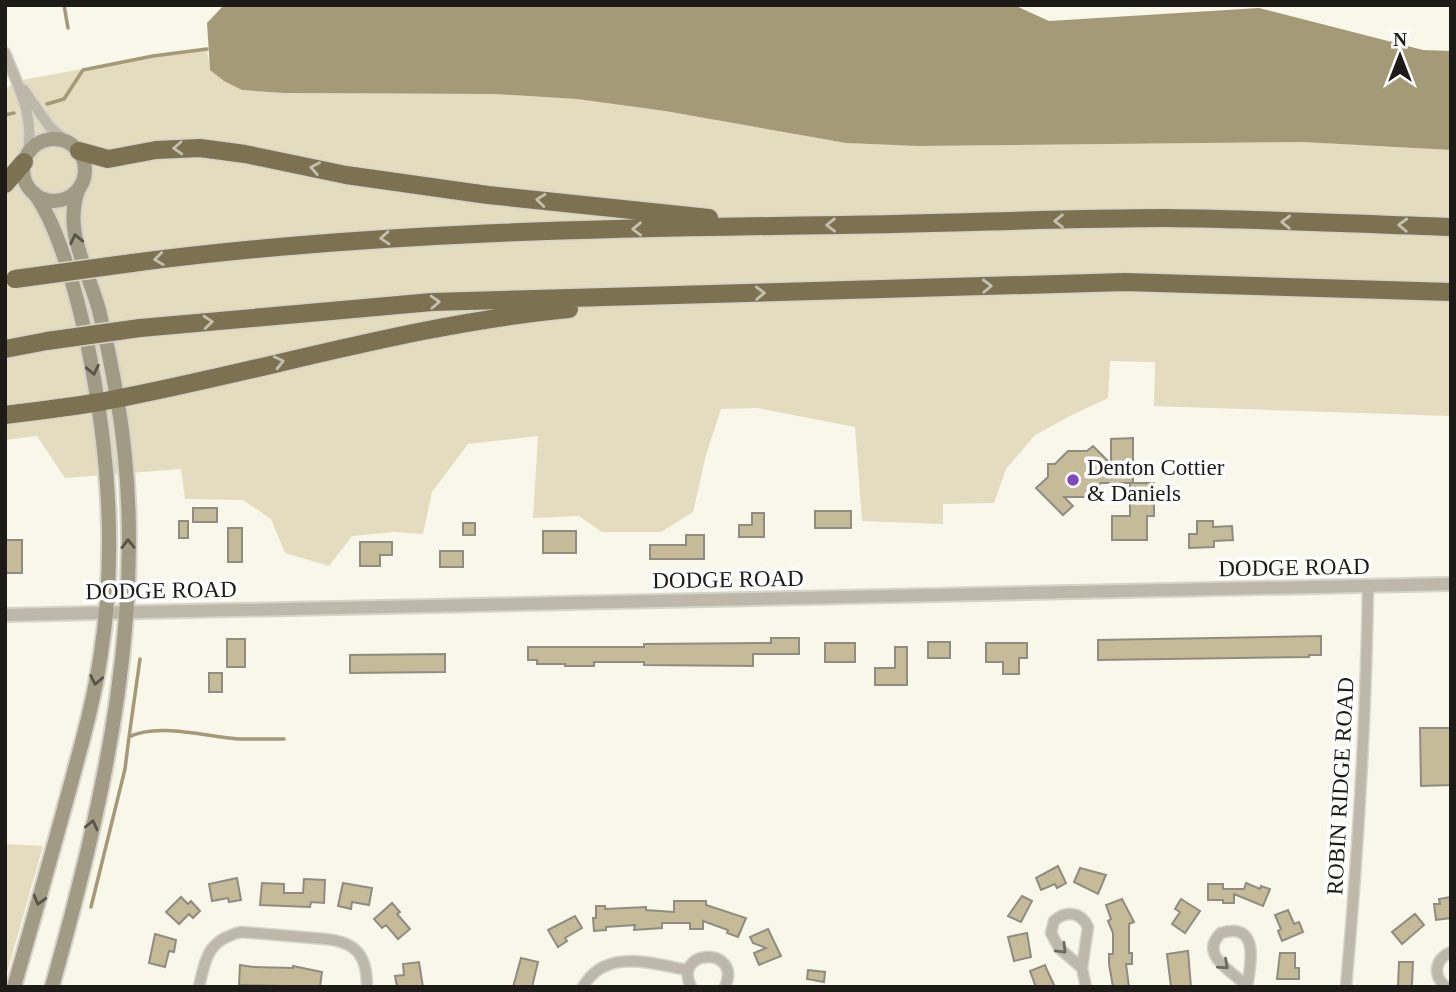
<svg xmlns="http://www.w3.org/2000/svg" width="1456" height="992" font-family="Georgia,serif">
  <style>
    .green { fill: #e4dcbe }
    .water { fill: #a49a78 }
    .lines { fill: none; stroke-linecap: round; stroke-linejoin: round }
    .stream { stroke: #a49a78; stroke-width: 3.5 }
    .building { fill: #c5bb98; stroke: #8f8c82; stroke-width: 2 }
    .minor-casing { stroke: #d6d3c8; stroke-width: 13 }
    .tertiary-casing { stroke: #d6d3c8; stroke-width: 16 }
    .secondary-casing { stroke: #d6d3c8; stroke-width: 18 }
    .motorway-casing { stroke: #d6d3c8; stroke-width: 21 }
    .minor { stroke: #bdb8a9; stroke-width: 10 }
    .tertiary { stroke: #bdb8a9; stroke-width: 12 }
    .secondary { stroke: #a19a84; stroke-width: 14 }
    .motorway { stroke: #7c7251; stroke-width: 18 }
    .motorway-bridge-casing { stroke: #d6d3c8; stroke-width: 21; stroke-linecap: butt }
    .motorway-bridge { stroke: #7c7251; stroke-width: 18 }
    .oneway { stroke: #c4c0b1 }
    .oneway2 { stroke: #585448 }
    .oneway3 { stroke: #6c6a60 }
    .poi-dot { fill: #8247bd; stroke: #fff; stroke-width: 2.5 }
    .labels { text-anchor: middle; stroke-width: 7; stroke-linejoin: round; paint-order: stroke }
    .poi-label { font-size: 23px; fill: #1c1b17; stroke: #fff; text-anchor: start }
    .street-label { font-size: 23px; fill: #1c1b17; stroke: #fff }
  </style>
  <rect width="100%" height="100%" fill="#f9f6ea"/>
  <path class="green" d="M207 49 210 70 242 90 283 93 494 94 577 99 665 111 846 143 932 146 1303 142 1451 150V416L1154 406 1155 362 1110 361 1108 398 1072 415 1035 435 1006 469 994 503 943 504V524L862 521 855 427 757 408 721 409 706 455 693 512 661 532H602L579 516 533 518 538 436 468 444 432 492 423 534 394 532 352 536 329 566 285 553 271 519 243 500 185 499 181 469 65 478 37 436 5 440V89L17 81 153 56Z
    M5 844 43 846 5 980Z"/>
  <path class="water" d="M224 5H1014L1049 21 1259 8 1423 50 1451 51V150L1303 142 919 146 846 143 665 111 577 99 494 94 283 93 242 90 224 81 210 70 207 23Z"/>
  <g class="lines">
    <path class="stream" d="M64 5 68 28
      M47 104 64 99 83 70 153 56 207 49
      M5 115 14 113
      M129 737 140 659
      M91 907 125 769 129 737C158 722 207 737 239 739 254 739 269 739 284 739"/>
  </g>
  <path class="building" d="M1133 438V483H1101L1088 497H1064L1073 506 1063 515 1036 488 1048 477V464H1055L1068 451H1087L1093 446 1111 464V439Z
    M1130 483H1154V516H1147V540H1112V516H1130Z
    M193 508H217V522H193Z
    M815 511H851V528H815Z
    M752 513H764V537H739V525H752Z
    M179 521H188V538H179Z
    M1197 521H1213V527L1232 526 1233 540 1214 541V547L1189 548V534H1197Z
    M463 523H475V535H463Z
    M228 528H242V562H228Z
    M543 531H576V553H543Z
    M686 535H704V559H650V545H686Z
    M5 540H22V573H5Z
    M360 542H392V555H380V566H360Z
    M440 551H463V567H440Z
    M1321 636V655H1309V657L1098 660V640Z
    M771 638H799V654H753V666L644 665V662H594V666H565V664H537V660H528V647H644V644L771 643Z
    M227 639H245V667H227Z
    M928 642H950V658H928Z
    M825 643H855V662H825Z
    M986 643H1027V658H1019V674H1003V662H986Z
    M895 647H907V685H875V668H895Z
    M445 654V672L350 673V655Z
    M209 673H222V692H209Z
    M1420 728H1451V785L1421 786Z
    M1058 866 1066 883 1057 888 1055 884 1041 890 1036 878Z
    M1080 868 1106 875 1098 894 1074 882Z
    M237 878 241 900 229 902 228 898 212 901 209 884Z
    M304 879 325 880 324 903 311 902 310 907 260 905 262 883 284 884V893H303Z
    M343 883 372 888 369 905 352 902 351 909 338 906Z
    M1246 883 1260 889 1261 886 1270 889 1263 906 1234 894V903H1223V900H1208V884H1223V889H1244Z
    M1022 896 1032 901 1021 922 1008 916Z
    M181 897 188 904 191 901 200 911 193 918 189 914 179 924 166 912Z
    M1451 897V918L1436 920 1434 904H1440L1439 899Z
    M1122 899 1134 922 1129 924V953H1132V964H1126L1129 987H1113L1109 964V954H1113V933L1108 921 1111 919 1106 905Z
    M1181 899 1200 911 1185 933 1172 924 1180 912 1175 909Z
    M674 901H706V905L746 918 738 937 727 933 728 930 703 921V929H690V923H662V928L634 930 635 925 606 927V930L594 931 593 918H596V906H605V909L646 907V910L674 912Z
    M392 903 400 912 397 914 410 929 398 939 386 925 382 928 374 919Z
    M1288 910 1294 924 1299 922 1303 932 1282 941 1278 931 1281 929 1275 915Z
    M1415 914 1424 925 1402 944 1392 932Z
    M575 916 582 928 565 938 567 941 558 947 548 930Z
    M768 929 781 956 759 965 754 953 766 948 753 943 750 937Z
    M1027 933 1031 957 1014 961 1008 937Z
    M155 934 176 940 174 952 169 951 165 967 149 963Z
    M1188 951 1191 987H1171L1167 954Z
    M1280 953H1295V968H1299V979H1277Z
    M521 958 538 962 532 987H513Z
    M419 962 423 987H397L395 976 404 975 403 964Z
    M1399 962H1413L1412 984 1410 987H1398Z
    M240 965 253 967 293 968V966L322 972 320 987 239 985Z
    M1045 965 1047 970 1055 987H1036L1030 971Z
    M808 970 825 972 824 982 807 979Z"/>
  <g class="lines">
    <g class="minor-casing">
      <path id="minor" d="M5 53C18 86 36 118 27 155
        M24 90 49 126 66 141
        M1082 968 1059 948 1051 933 1054 921C1066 910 1081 912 1088 927L1082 968 1086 987
        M199 987C206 957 208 940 241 932L325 939C357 942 367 956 367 987
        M583 987C605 947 653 964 688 970
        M691 987C672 948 743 946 725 987
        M1247 987C1251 965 1260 921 1221 933 1198 955 1232 971 1247 986
        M1346 987C1358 853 1366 720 1368 587
        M1446 987C1432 975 1435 959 1451 952"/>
    </g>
    <g class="tertiary-casing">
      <path id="tertiary" d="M5 615 1451 584"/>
    </g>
    <g class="secondary-casing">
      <path id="secondary" d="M23 170a31 31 0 1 1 62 0a31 31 0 1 1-62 0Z
        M14 987C32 924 50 861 67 798 80 750 94 702 101 653 117 550 108 444 87 342 78 300 59 226 34 193
        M52 987C105 797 152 595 117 398 112 368 106 339 99 310 88 269 62 230 79 188"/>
    </g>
    <g class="motorway-casing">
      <path id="motorway" d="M79 151 108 159 156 150 200 148 245 154 346 175 488 195 709 218
        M5 184 24 162
        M132 263C367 232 604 228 841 225 949 224 1057 218 1166 218 1261 219 1356 224 1451 227
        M140 328 432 302 1125 282 1451 292
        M5 349 47 341
        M5 415C37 411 69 407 100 402 257 373 410 324 569 309"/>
    </g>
    <use href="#minor" class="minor"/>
    <use href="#tertiary" class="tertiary"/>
    <use href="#secondary" class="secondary"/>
    <use href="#motorway" class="motorway"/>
    <g class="motorway-bridge-casing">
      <path id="motorway-bridge" d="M15 279 132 263
        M47 341 140 328"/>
    </g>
    <use href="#motorway-bridge" class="motorway-bridge"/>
  </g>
  <defs><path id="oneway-chevron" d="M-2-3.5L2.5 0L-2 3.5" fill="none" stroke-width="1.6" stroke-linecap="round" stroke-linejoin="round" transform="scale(1.75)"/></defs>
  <g class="oneway">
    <use href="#oneway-chevron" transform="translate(178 148) rotate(177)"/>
    <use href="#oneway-chevron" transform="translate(315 168) rotate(-169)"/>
    <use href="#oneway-chevron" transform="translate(541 200) rotate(-174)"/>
    <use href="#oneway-chevron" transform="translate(1059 221) rotate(179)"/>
    <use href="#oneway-chevron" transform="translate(1286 222) rotate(-178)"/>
    <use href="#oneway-chevron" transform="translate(831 225) rotate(179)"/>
    <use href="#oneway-chevron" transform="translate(1403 225) rotate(-178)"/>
    <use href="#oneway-chevron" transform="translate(637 229) rotate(179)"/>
    <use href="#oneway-chevron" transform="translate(385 238) rotate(176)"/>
    <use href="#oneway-chevron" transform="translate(159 259) rotate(173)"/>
    <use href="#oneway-chevron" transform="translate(987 286) rotate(-2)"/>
    <use href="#oneway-chevron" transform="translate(760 293) rotate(-2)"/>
    <use href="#oneway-chevron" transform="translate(435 302) rotate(-3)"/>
    <use href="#oneway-chevron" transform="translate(208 322) rotate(-5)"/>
    <use href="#oneway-chevron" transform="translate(279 362) rotate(-13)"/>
  </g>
  <g class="oneway2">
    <use href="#oneway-chevron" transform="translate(76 239) rotate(-102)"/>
    <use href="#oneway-chevron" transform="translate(93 370) rotate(78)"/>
    <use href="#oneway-chevron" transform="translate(128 544) rotate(-91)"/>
    <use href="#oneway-chevron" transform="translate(96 680) rotate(101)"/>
    <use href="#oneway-chevron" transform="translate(92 825) rotate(-77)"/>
    <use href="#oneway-chevron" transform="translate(39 900) rotate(106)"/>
  </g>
  <g class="oneway3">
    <use href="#oneway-chevron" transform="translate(1062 949) rotate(45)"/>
    <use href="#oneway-chevron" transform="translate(1224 965) rotate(42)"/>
  </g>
  <circle class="poi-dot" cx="1073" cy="480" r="7"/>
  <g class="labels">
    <g class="poi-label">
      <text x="1087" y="475">Denton Cottier<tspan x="1087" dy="26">&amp; Daniels</tspan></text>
    </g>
    <g class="street-label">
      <text transform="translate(1294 567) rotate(-1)" y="8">DODGE ROAD</text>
      <text transform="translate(728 579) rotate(-1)" y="8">DODGE ROAD</text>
      <text transform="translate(161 590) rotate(-1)" y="8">DODGE ROAD</text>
      <text transform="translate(1340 786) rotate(-87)" y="8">ROBIN RIDGE ROAD</text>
    </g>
  </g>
  <rect width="1456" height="992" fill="none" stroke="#1c1b17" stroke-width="14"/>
  <g transform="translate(1400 56)" stroke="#ffffff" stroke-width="5" paint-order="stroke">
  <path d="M0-5L12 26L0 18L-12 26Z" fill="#1c1b17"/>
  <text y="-10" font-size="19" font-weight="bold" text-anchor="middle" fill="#1c1b17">N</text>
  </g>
</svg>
